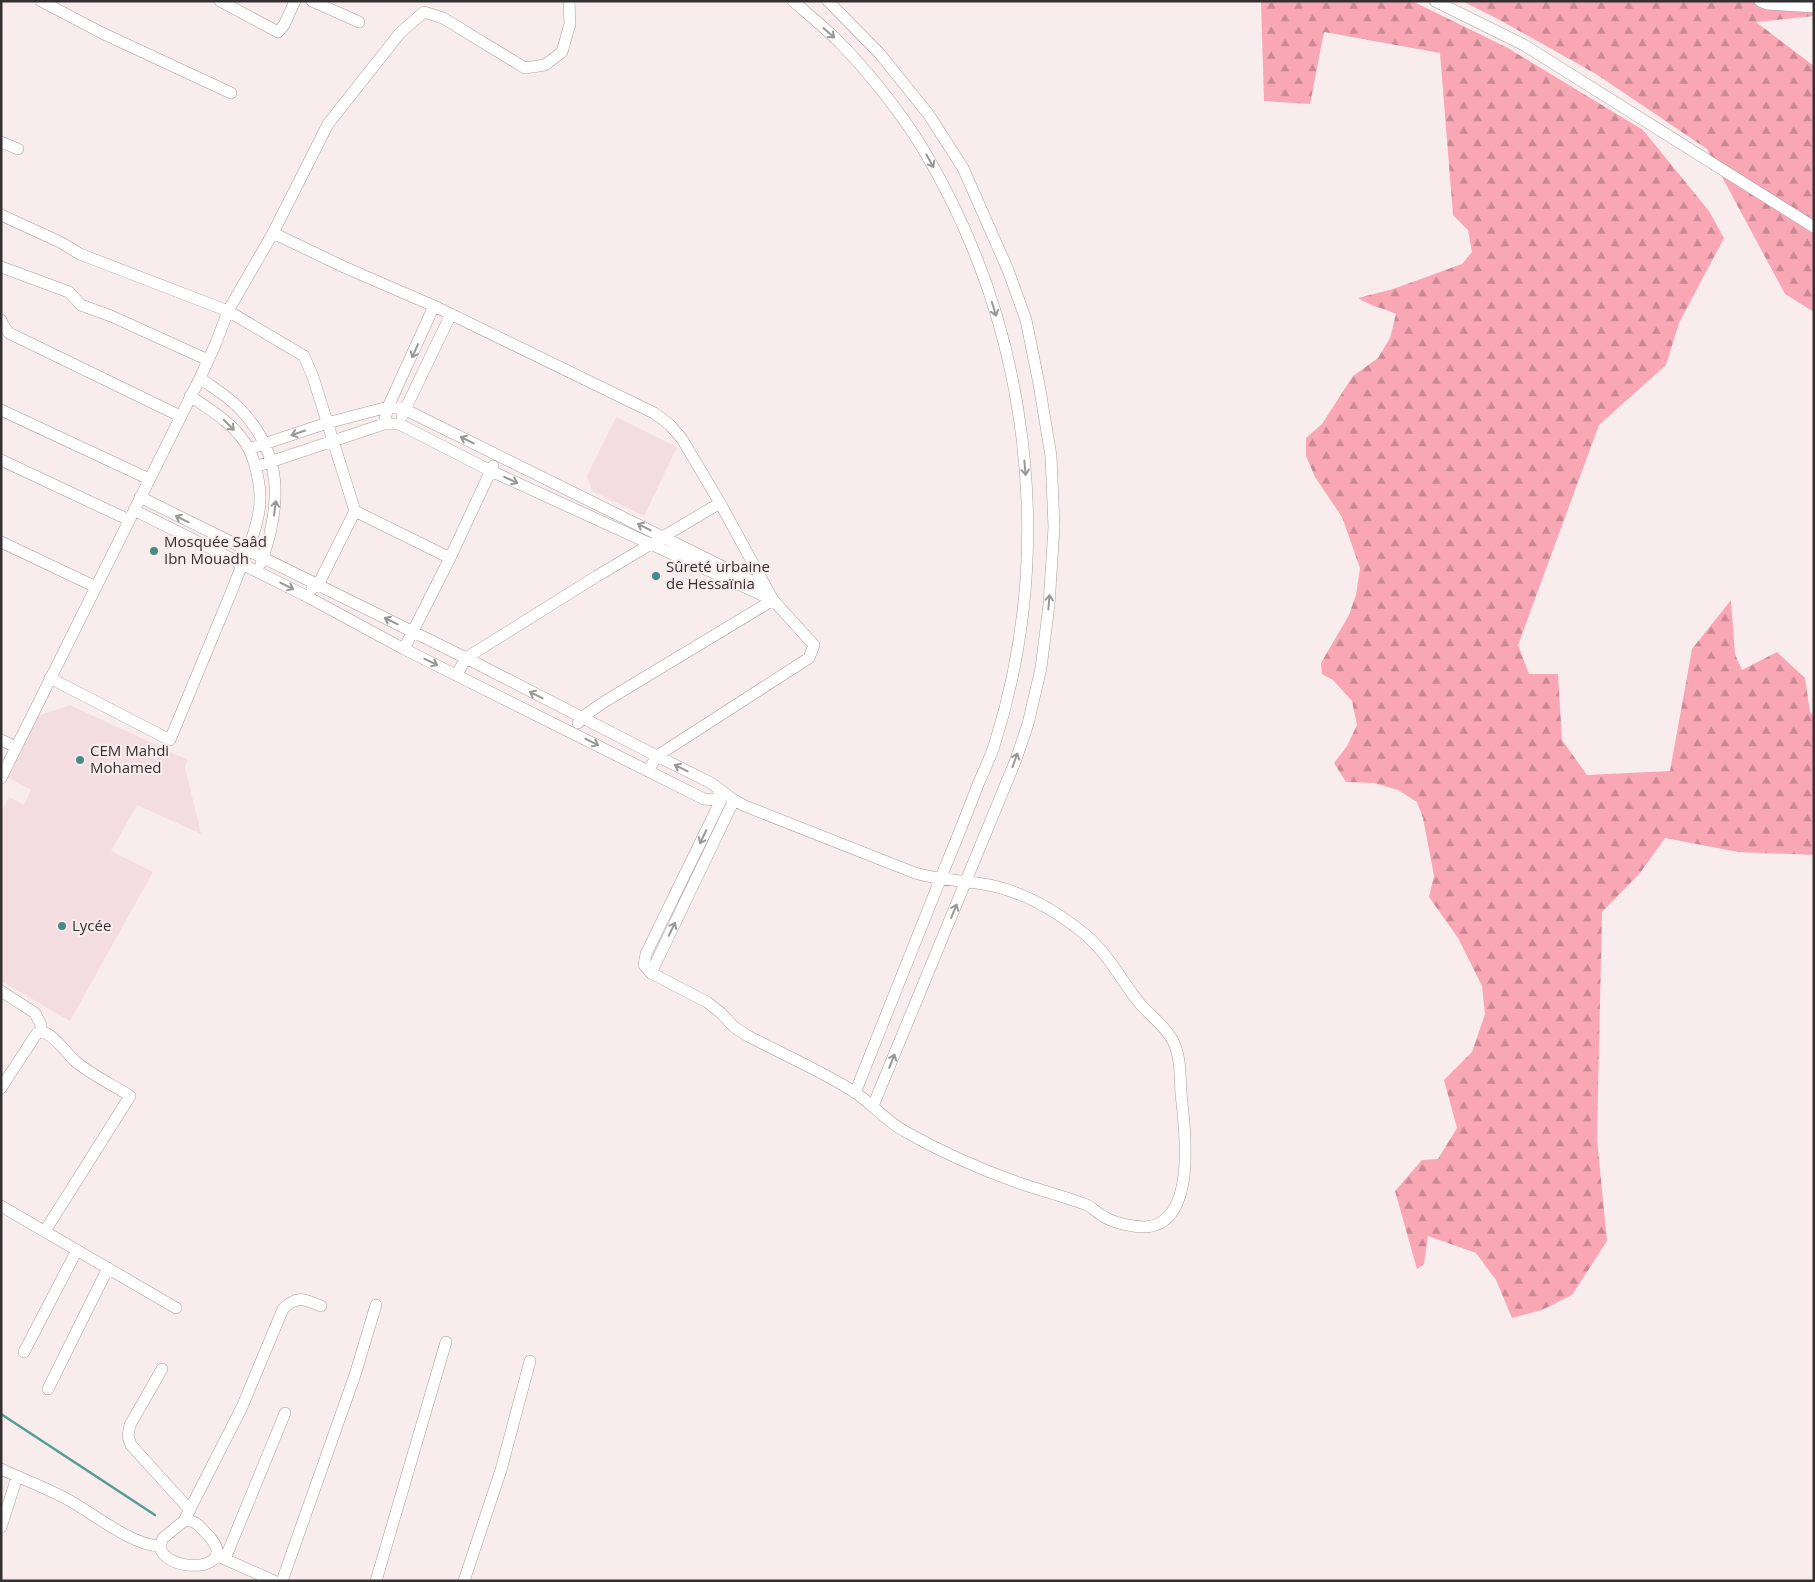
<svg xmlns="http://www.w3.org/2000/svg" width="1815" height="1582" font-family="'Open Sans',sans-serif">
  <style>
    .built { fill: #f4dde0 }
    .forest { fill: url(#forest-firs) }
    .lines { fill: none; stroke-linecap: round; stroke-linejoin: round }
    .stream { stroke: #549c96; stroke-width: 2.5 }
    .minor-casing { stroke: #a99d9e; stroke-width: 12 }
    .minor { stroke: #fff; stroke-width: 11 }
    .oneway { stroke: #9a9798 }
    .poi-dot { fill: #458c87; stroke: #f9eced; stroke-width: 2 }
    .labels { text-anchor: middle; stroke-width: 4.5; stroke-linejoin: round; paint-order: stroke }
    .poi-label { font-size: 15px; fill: #342f30; stroke: #f9eced; text-anchor: start }
  </style>
  <defs>
    <pattern id="forest-firs" width="22" height="20" patternUnits="userSpaceOnUse" patternTransform="scale(1.25)"><rect width="22" height="20" fill="#f9a7b5"/><path d="M5 1l3.5 6h-7zM16 11l3.5 6h-7z" fill="#ca8894"/></pattern>
  </defs>
  <rect width="100%" height="100%" fill="#f9eced"/>
  <path class="built" d="M616 417 677 447 644 516 592 491 587 476Z
    M70 705 188 760 185 767 201 834 137 805 111 851 153 872 70 1021 1 981V813L9 797 24 805 31 790 8 778 38 716Z"/>
  <path class="forest" d="M1261 1H1412L1508 48 1643 130 1709 211 1724 238 1679 323 1666 365 1599 425 1518 645 1529 674H1558L1562 740 1587 775 1670 771 1692 649 1731 600 1735 654 1742 670 1777 652 1805 678 1810 712 1814 716V855L1738 852 1665 838 1640 873 1602 912 1597 1139 1607 1241 1572 1295 1542 1310 1512 1318 1496 1280 1476 1253 1428 1236 1424 1264 1417 1269 1395 1191 1422 1160 1438 1159 1457 1128 1444 1080 1472 1052 1485 1014 1482 986 1458 938 1429 897 1434 876 1423 818 1417 802 1398 790 1374 783 1346 782 1334 763 1347 746 1357 725 1352 701 1333 680 1322 674 1321 663 1349 615 1356 595 1360 568 1342 517 1315 477 1306 456V438L1322 424 1353 376 1378 358 1390 338 1396 314C1383 308 1370 306 1358 298L1393 289 1462 264 1472 252 1468 230 1453 215 1440 53 1324 32 1310 104 1264 101Z
    M1462 1H1814V16L1756 22 1814 66V312L1785 294 1707 149 1596 74 1498 19Z"/>
  <g class="lines">
    <path class="stream" d="M1 1414 155 1515"/>
    <g class="minor-casing">
      <path id="minor" d="M41 1 102 33 231 93
        M220 1 278 32 284 25 295 1
        M312 1 359 22
        M793 1C808 14 824 27 838 41 867 70 902 114 923 149 1029 326 1057 545 995 743 991 756 985 769 979 782 969 808 959 834 948 860 917 937 886 1015 855 1093
        M828 1 880 54 929 115 963 168 1008 270 1026 320 1039 384 1051 456 1054 527 1049 605 1041 668 1028 724 1015 762 873 1106
        M1435 1 1524 45 1814 227
        M1760 1 1767 4 1814 7
        M1 142 18 149
        M1 215 60 242 80 254 228 311 304 356 313 377 355 511 318 585 312 589
        M273 233 344 267 434 306 654 413 670 425 682 439 720 503 773 600 814 645 809 658 657 756 648 771
        M1 267 69 292 81 305 111 316 208 360
        M1 320 3 325 9 333 180 416
        M200 378C212 387 226 395 237 406 284 452 282 505 261 563
        M1 410 149 479
        M402 416 451 314
        M384 424 388 407 434 306
        M249 449 327 423 388 407 404 409 766 588
        M1 460 129 520
        M255 467 384 424H399L491 471 773 600
        M140 497 466 658 657 756 711 783 734 800 745 806 915 873C938 880 960 880 983 884 1021 890 1058 912 1087 936 1110 956 1122 982 1141 1005 1152 1017 1166 1027 1173 1041 1181 1057 1180 1077 1181 1094 1185 1128 1198 1224 1145 1227 1133 1227 1113 1223 1103 1216 1097 1213 1093 1208 1087 1205 1066 1197 1043 1191 1022 1184 982 1170 943 1153 906 1132 887 1122 873 1105 856 1093 822 1071 784 1055 748 1036L734 1027 721 1013 707 1002 651 973 644 965 646 954 724 794
        M134 510 304 595 404 649 704 799 715 800 722 792
        M355 511 450 558
        M1 542 96 587
        M404 649 450 558 493 466
        M457 674 466 658 597 576 720 503
        M50 678 170 740C191 690 212 639 233 588 242 563 261 524 260 497 260 482 255 462 249 449 236 425 212 411 190 396
        M578 723 581 718 604 702 773 600
        M1 740 16 747
        M1 778 200 378 216 343 228 311 273 233 328 124 400 33 424 12 443 18 525 68 545 65 562 52 570 24 569 1
        M651 973 734 800
        M1 991 35 1013 41 1025
        M1 1088 37 1033C49 1027 65 1052 75 1061 90 1074 113 1085 130 1096L45 1231
        M1 1206 176 1308
        M24 1352 77 1250
        M162 1369 130 1425 128 1436 131 1445 190 1510
        M48 1389 108 1268
        M1 1469C22 1479 44 1487 65 1498 92 1512 130 1545 160 1546
        M184 1521 242 1407 283 1309C298 1294 304 1300 321 1306
        M184 1521C194 1520 198 1524 204 1531 209 1536 216 1543 217 1550 220 1572 163 1570 160 1546L163 1538Z
        M1 1527 17 1477
        M218 1556 274 1581
        M225 1559 285 1413
        M282 1581 355 1375 376 1305
        M376 1581 446 1342
        M464 1581 501 1470 530 1361"/>
    </g>
    <use href="#minor" class="minor"/>
  </g>
  <defs><path id="oneway-shaft" d="M-6 0H5M1.5-3L5.5 0L1.5 3" fill="none" stroke-width="1.6" stroke-linecap="round" stroke-linejoin="round" transform="scale(1.25)"/></defs>
  <g class="oneway">
    <use href="#oneway-shaft" transform="translate(829 33) rotate(41)"/>
    <use href="#oneway-shaft" transform="translate(930 161) rotate(61)"/>
    <use href="#oneway-shaft" transform="translate(994 309) rotate(73)"/>
    <use href="#oneway-shaft" transform="translate(415 351) rotate(114)"/>
    <use href="#oneway-shaft" transform="translate(229 425) rotate(45)"/>
    <use href="#oneway-shaft" transform="translate(298 433) rotate(161)"/>
    <use href="#oneway-shaft" transform="translate(467 440) rotate(-154)"/>
    <use href="#oneway-shaft" transform="translate(1025 468) rotate(85)"/>
    <use href="#oneway-shaft" transform="translate(511 480) rotate(25)"/>
    <use href="#oneway-shaft" transform="translate(275 508) rotate(-82)"/>
    <use href="#oneway-shaft" transform="translate(182 519) rotate(-154)"/>
    <use href="#oneway-shaft" transform="translate(644 527) rotate(-153)"/>
    <use href="#oneway-shaft" transform="translate(287 586) rotate(26)"/>
    <use href="#oneway-shaft" transform="translate(1049 602) rotate(-85)"/>
    <use href="#oneway-shaft" transform="translate(391 621) rotate(-154)"/>
    <use href="#oneway-shaft" transform="translate(431 662) rotate(26)"/>
    <use href="#oneway-shaft" transform="translate(536 695) rotate(-153)"/>
    <use href="#oneway-shaft" transform="translate(592 742) rotate(27)"/>
    <use href="#oneway-shaft" transform="translate(1015 760) rotate(-70)"/>
    <use href="#oneway-shaft" transform="translate(681 768) rotate(-153)"/>
    <use href="#oneway-shaft" transform="translate(703 837) rotate(116)"/>
    <use href="#oneway-shaft" transform="translate(954 911) rotate(-68)"/>
    <use href="#oneway-shaft" transform="translate(672 929) rotate(-64)"/>
    <use href="#oneway-shaft" transform="translate(892 1061) rotate(-68)"/>
  </g>
  <g class="poi-dot">
    <circle cx="154" cy="551" r="5"/>
    <circle cx="656" cy="576" r="5"/>
    <circle cx="80" cy="760" r="5"/>
    <circle cx="62" cy="926" r="5"/>
  </g>
  <g class="labels">
    <g class="poi-label">
      <text x="164" y="547">Mosquée Saâd<tspan x="164" dy="17">Ibn Mouadh</tspan></text>
      <text x="666" y="572">Sûreté urbaine<tspan x="666" dy="17">de Hessaïnia</tspan></text>
      <text x="90" y="756">CEM Mahdi<tspan x="90" dy="17">Mohamed</tspan></text>
      <text x="72" y="931">Lycée</text>
    </g>
  </g>
  <rect width="1815" height="1582" fill="none" stroke="#342f30" stroke-width="5"/>
</svg>
